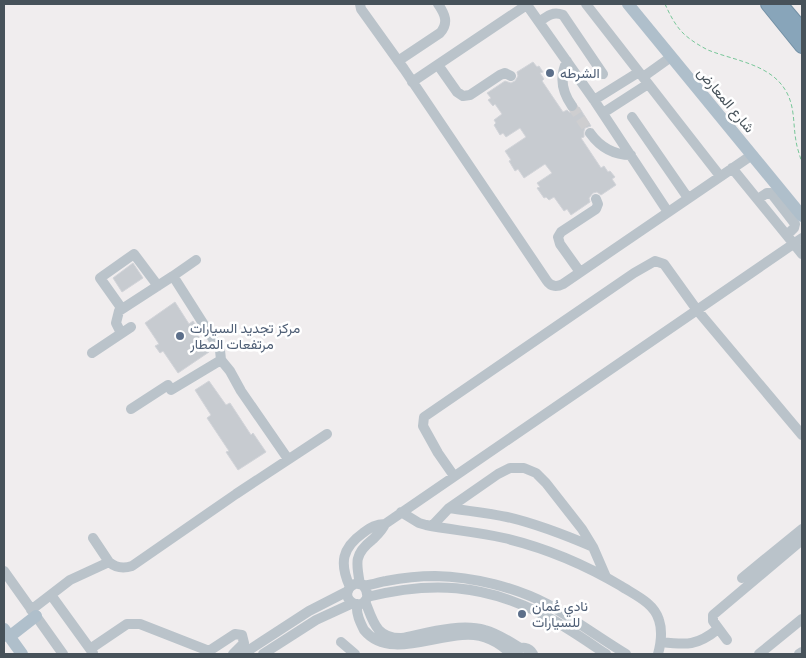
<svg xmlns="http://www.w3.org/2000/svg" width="806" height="658" font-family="Karla,Vazirmatn,sans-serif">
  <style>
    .building { fill: #c7cbd0; stroke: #d2d4d9 }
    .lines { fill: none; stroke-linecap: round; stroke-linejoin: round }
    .minor-tunnel { stroke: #ceced0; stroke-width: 10; stroke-dasharray: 10 5; stroke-linecap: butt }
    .highway-casing { stroke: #7390a5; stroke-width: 16 }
    .path { stroke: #78c799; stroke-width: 1; stroke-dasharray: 4 2.5; stroke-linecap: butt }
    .minor { stroke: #bac3ca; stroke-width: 10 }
    .major { stroke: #afbfcb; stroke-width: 12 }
    .highway { stroke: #88a5ba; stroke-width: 14 }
    .service-dot { fill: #5c6f8a; stroke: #fff; stroke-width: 2 }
    .labels { text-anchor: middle; stroke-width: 5; stroke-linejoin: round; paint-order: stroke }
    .service-label { font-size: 14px; fill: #4e5e75; stroke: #fff; text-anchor: start }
    .street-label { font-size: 14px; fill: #47525a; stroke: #fff }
  </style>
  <rect width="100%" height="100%" fill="#f0edee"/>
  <path class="building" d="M533 62 537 67 539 66 543 72 540 73 544 79 542 81 563 112 567 110 569 112 573 113 576 111 579 107 591 126 585 128 584 131V137L581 138 601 168 604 166 608 172 610 171 615 177 612 179 616 185 601 195 597 192 593 193 589 198 590 202 571 215 567 209 564 211 554 197 549 200 546 197 544 198 537 188 540 187 537 183 552 173 545 164 524 178 518 169 515 171 509 161 511 160 505 151 526 137 520 128 506 137 503 133 500 135 494 125 496 123 494 120 502 114 495 104 493 106 488 100 491 98 487 93 505 81 511 83 515 81 518 76 517 72Z
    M133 263 143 278 122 292 113 278Z
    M175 302 189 324 193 321 197 327 194 329 209 352 178 373 163 351 160 353 155 346 159 344 145 323Z
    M209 381 226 405 230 403 251 435 253 433 266 452 238 470 226 452 229 451 207 418 211 415 195 390Z"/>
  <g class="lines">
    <path class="minor-tunnel" d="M572 106 590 133"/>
    <g class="highway-casing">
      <path id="highway" d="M768 4 802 46
        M780 4 802 30"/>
    </g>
    <path class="path" d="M665 4C670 15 676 27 685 35 692 41 700 46 708 50 735 61 772 64 787 93 795 108 793 125 796 141 797 148 800 156 802 163"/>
    <path class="minor" d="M360 4 361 9 404 69 547 281C551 287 557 287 563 284L752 155
      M586 4 720 176
      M527 5 594 100 668 212
      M539 22C547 16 553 11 563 15L603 74
      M398 61 440 33C449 23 445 14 438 4
      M567 61C559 77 562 92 572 106
      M438 65 457 92 463 96 470 95 500 75 505 73 511 76
      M643 77 671 57
      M412 82 528 4
      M594 100 639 72
      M603 113 648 84
      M632 117 688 198
      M590 133C600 147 613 155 631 155
      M732 168 802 254
      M758 199 767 193H771L795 224 794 228 787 235
      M196 260 173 276 220 350 221 360 230 371 241 391 288 459
      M580 272 560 244 558 237 561 232 596 209 598 204 596 199
      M122 309 100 278 134 254 158 286
      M121 333 116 323 119 311 173 276
      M92 353 131 327
      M171 390 221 360
      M131 409 168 385
      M454 476 438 453 423 426 424 417 634 273 655 261 664 264 697 310 802 435
      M449 508C468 511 488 513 507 517 537 524 565 535 593 547
      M401 512 419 523 426 525C452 530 478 532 504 538 546 548 584 564 621 586 635 595 654 603 659 620 663 632 661 643 658 654
      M432 526 449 508 498 474 510 468H524L536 473 546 483 582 529 593 547 606 577
      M93 538 109 562C116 568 123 569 132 566L236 494 327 434
      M4 571 63 654
      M742 578 802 529
      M360 584C356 563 354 554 372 540 377 535 382 531 385 524L802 238
      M363 585C368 591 370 601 361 604 356 605 351 603 348 598 346 593 348 588 353 585 357 582 359 585 364 585 370 586 379 582 386 581 402 578 419 576 435 576 474 577 515 587 549 605 575 620 600 638 626 654
      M350 587C339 563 342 548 363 533 371 527 376 524 385 524
      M51 595 93 653
      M367 597C431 581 483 584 542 614 564 625 585 640 606 654
      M365 601C373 621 376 639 402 638 427 633 460 623 485 630 497 633 509 641 520 648
      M357 604C356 614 360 622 364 630 387 658 429 637 462 635 481 633 498 641 511 654
      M31 610 70 580 109 562
      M727 640 713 621V615L802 540
      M341 642 355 654
      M661 642C687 645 697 646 718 629
      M90 649 127 624H140L209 651 235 634 242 635 244 643 233 654
      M515 651C522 646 529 647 533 654
      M243 654 309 611 348 591
      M263 654 316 620 353 603
      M759 654 802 619
      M799 654 802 652"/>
    <path class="major" d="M628 4 802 216
      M4 629 22 654
      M9 637 36 616"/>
    <use href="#highway" class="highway"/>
  </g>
  <g class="service-dot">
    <circle cx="550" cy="73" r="5"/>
    <circle cx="180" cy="336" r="5"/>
    <circle cx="522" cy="614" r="5"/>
  </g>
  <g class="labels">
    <g class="service-label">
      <text x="560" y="78">الشرطه</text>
      <text x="190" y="333">مركز تجديد السيارات<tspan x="190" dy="16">مرتفعات المطار</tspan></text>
      <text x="532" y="611">نادي عُمان<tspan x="532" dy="16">للسيارات</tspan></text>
    </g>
    <g class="street-label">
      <text transform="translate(726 100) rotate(50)" y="5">شارع المعارض</text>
    </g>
  </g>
  <rect width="806" height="658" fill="none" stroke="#47525a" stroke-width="10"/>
</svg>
